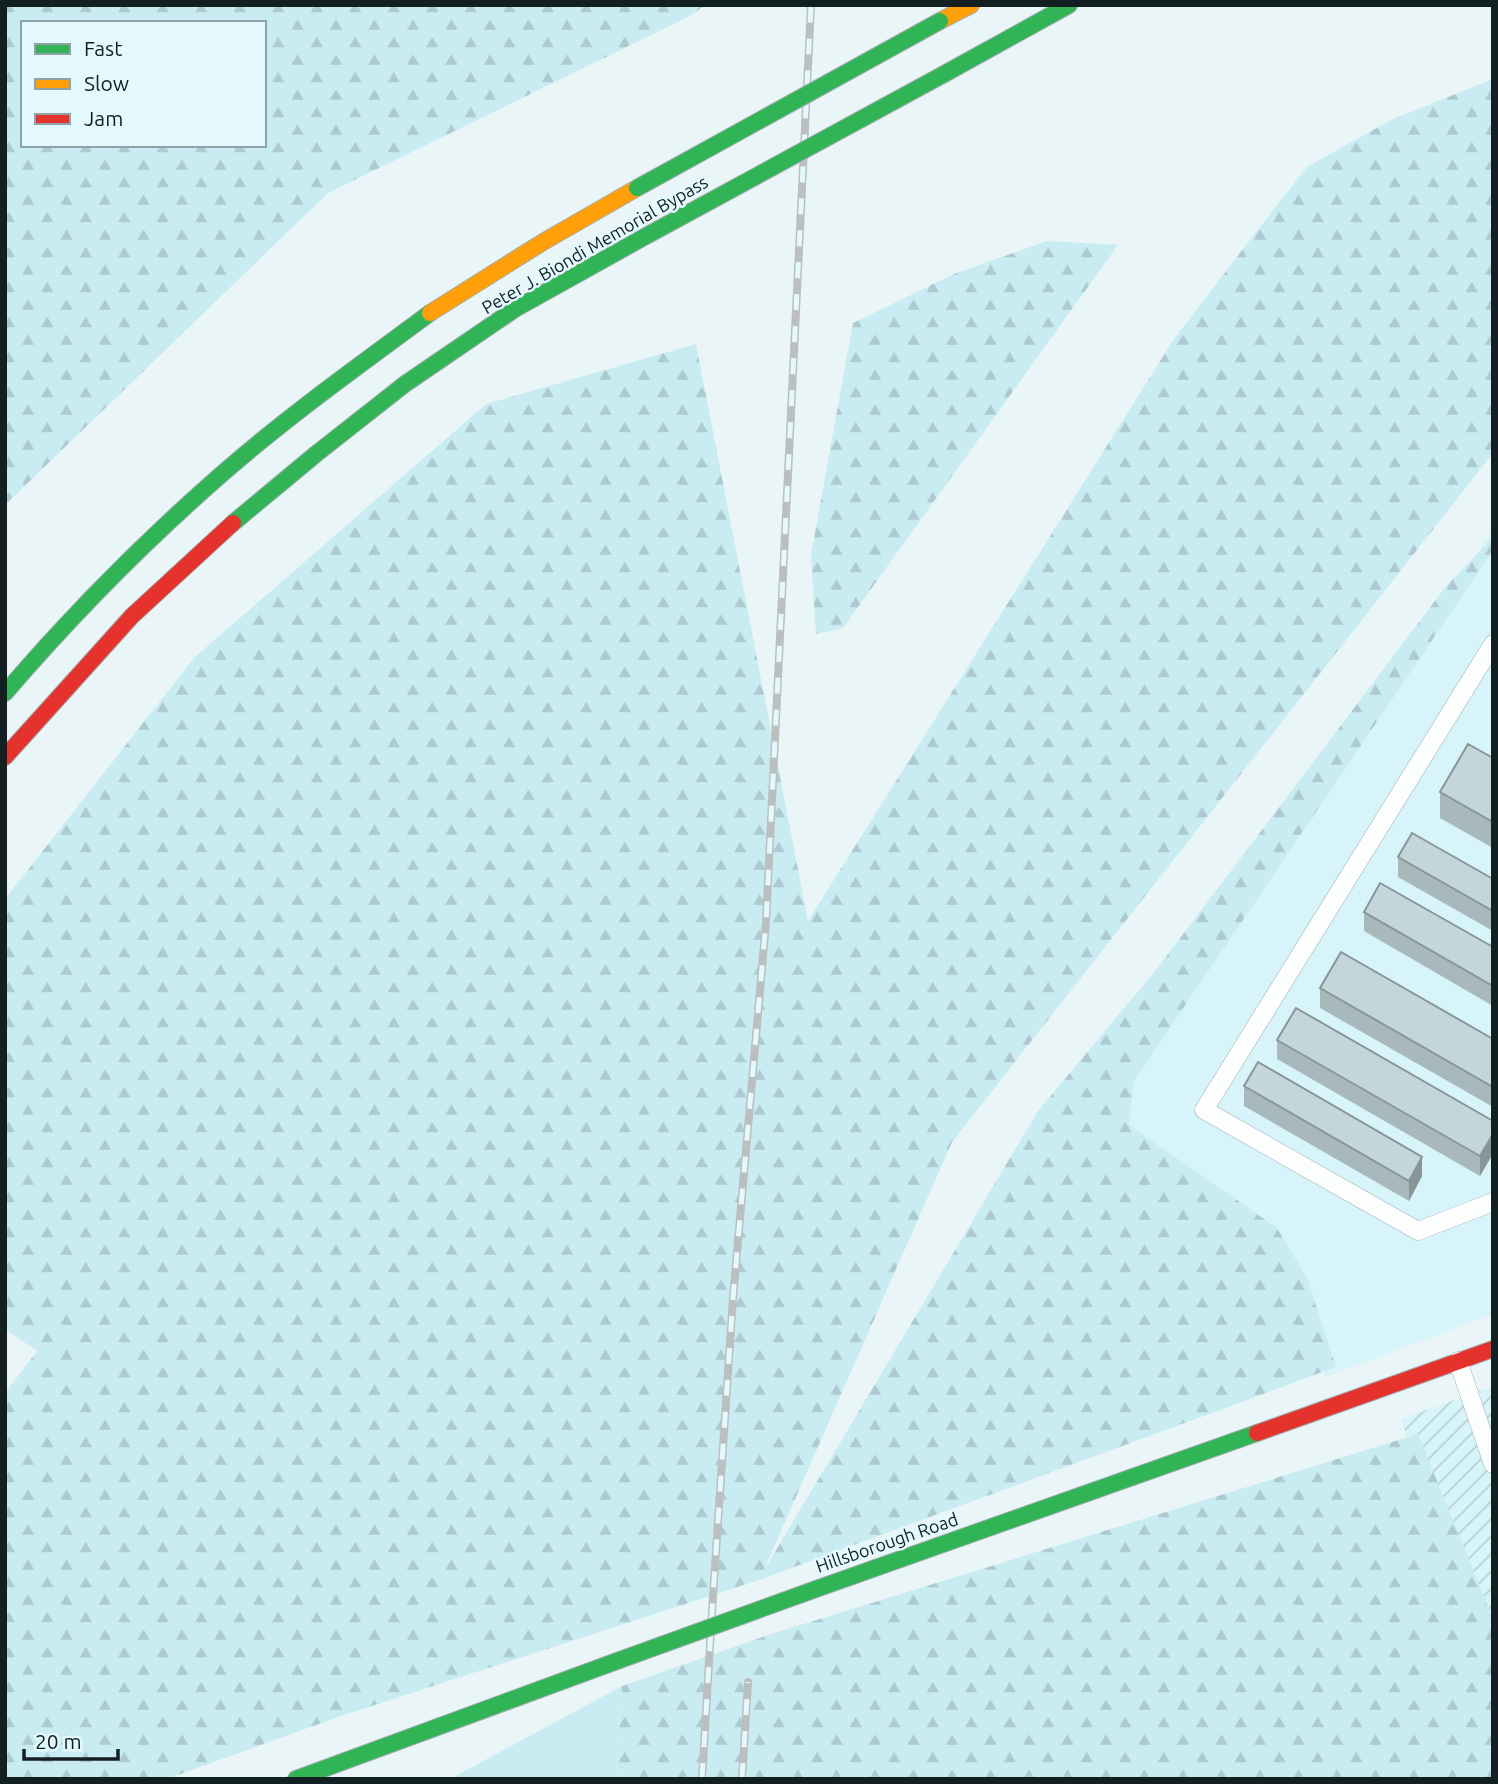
<svg xmlns="http://www.w3.org/2000/svg" width="1498" height="1784" font-family="Ubuntu,sans-serif">
  <style>
    .built { fill: #d6f4f9 }
    .industrial { fill: url(#industrial-furrows) }
    .green { fill: #c9ecf2 }
    .forest { fill: url(#forest-firs); fill-rule: evenodd }
    .lines { fill: none; stroke-linecap: round; stroke-linejoin: round }
    .lane-casing { stroke: #a1adaf; stroke-width: 19 }
    .fast-casing { stroke: #a1adaf; stroke-width: 18 }
    .slow-casing { stroke: #a1adaf; stroke-width: 18 }
    .jam-casing { stroke: #a1adaf; stroke-width: 18 }
    .lane { stroke: #fcfefe; stroke-width: 18 }
    .fast { stroke: #30b455; stroke-width: 16 }
    .slow { stroke: #ff9f0a; stroke-width: 16 }
    .jam { stroke: #e5322d; stroke-width: 16 }
    .rail-casing { stroke: #bbbfc0; stroke-width: 8 }
    .rail { stroke: #e4f9fd; stroke-width: 5; stroke-dasharray: 16; stroke-linecap: butt }
    .fast-bridge-casing { stroke: #a1adaf; stroke-width: 18; stroke-linecap: butt }
    .fast-bridge { stroke: #30b455; stroke-width: 16 }
    .wall { fill: #a8b9bb }
    .shaded-wall { fill: #889699 }
    .building { fill: #c3d7da; stroke: #889699; stroke-width: 2 }
    .labels { text-anchor: middle; stroke-width: 5; stroke-linejoin: round; paint-order: stroke }
    .street-label { font-size: 18px; fill: #122022; stroke: #e4f9fd }
  </style>
  <defs>
    <pattern id="industrial-furrows" width="10" height="10" patternUnits="userSpaceOnUse" patternTransform="scale(1.75)"><rect width="10" height="10" fill="#d6f4f9"/><path d="M-1 1l2-2M0 10L10 0M9 11l2-2" fill="none" stroke="#b7d1d5"/></pattern>
    <pattern id="forest-firs" width="22" height="20" patternUnits="userSpaceOnUse" patternTransform="scale(1.75)"><rect width="22" height="20" fill="#c9ecf2"/><path d="M5 1l3.5 6h-7zM16 11l3.5 6h-7z" fill="#accacf"/></pattern>
  </defs>
  <rect width="100%" height="100%" fill="#eaf5f7"/>
  <path class="built" d="M1493 529V1314L1325 1377 1285 1244 1093 1122Z"/>
  <path class="industrial" d="M1493 1386V1681L1401 1419Z"/>
  <path class="green" d="M622 1686 616 1779H450Z"/>
  <path class="forest" d="M5 5H705L692 15 328 193 5 505ZM23 23H264V145H23Z
    M1493 79V453L952 1142 763 1572 1038 1111 1156 970 1447 585 1493 538V550L1134 1081 1129 1125 1277 1228 1307 1278 1336 1367 759 1580 335 1718 167 1779H5V1393L37 1351 5 1329V899L194 658 486 404 696 344 808 921 1174 339 1253 236 1307 167 1391 120Z
    M1047 241 1118 245 843 628 816 634 811 555 853 323 954 274Z
    M1418 1434 1489 1609 1493 1622V1779H616L622 1686 768 1635Z"/>
  <g class="lines">
    <g class="lane-casing">
      <path id="lane" d="M1493 644 1204 1110 1418 1231 1493 1202
        M1458 1361 1493 1464"/>
    </g>
    <g class="fast-casing">
      <path id="fast" d="M946 73 1069 5
        M233 523 316 454 405 384 515 309 646 236
        M5 693C72 615 145 541 223 473 288 416 360 365 430 313
        M816 1589 1257 1433
        M296 1779 617 1661"/>
    </g>
    <g class="slow-casing">
      <path id="slow" d="M940 21 971 5
        M430 313 543 242 637 188"/>
    </g>
    <g class="jam-casing">
      <path id="jam" d="M5 757 132 616 233 523
        M1257 1433 1493 1349"/>
    </g>
    <use href="#lane" class="lane"/>
    <use href="#fast" class="fast"/>
    <use href="#slow" class="slow"/>
    <use href="#jam" class="jam"/>
    <g class="rail-casing">
      <path id="rail" d="M702 1779 713 1596 733 1298 766 922 811 5
        M742 1779 748 1682"/>
    </g>
    <use href="#rail" class="rail"/>
    <g class="fast-bridge-casing">
      <path id="fast-bridge" d="M637 188 940 21
        M646 236 946 73
        M617 1661 816 1589"/>
    </g>
    <use href="#fast-bridge" class="fast-bridge"/>
  </g>
  <path class="wall" d="M1493 758V848L1440 818V792Z
    M1398 857 1493 879V931L1398 877Z
    M1364 912 1493 947V1006L1364 931Z
    M1320 988 1493 1039V1107L1320 1008Z
    M1277 1040 1493 1121 1480 1176 1277 1059Z
    M1244 1086 1422 1176 1409 1201 1244 1106Z"/>
  <path class="shaded-wall" d="M1493 1134V1154L1480 1176V1156Z
    M1422 1157V1176L1409 1201V1181Z"/>
  <path class="building" d="M1468 744 1493 758V822L1440 792Z
    M1412 833 1493 879V911L1398 857Z
    M1380 883 1493 947V986L1364 912Z
    M1341 952 1493 1039V1087L1320 988Z
    M1296 1008 1493 1121V1134L1480 1156 1277 1040Z
    M1258 1062 1422 1157 1409 1181 1244 1086Z"/>
  <g class="labels">
    <g class="street-label">
      <text transform="translate(595 245) rotate(-30)" y="6">Peter J. Biondi Memorial Bypass</text>
      <text transform="translate(887 1543) rotate(-19)" y="6">Hillsborough Road</text>
    </g>
  </g>
  <rect width="1498" height="1784" fill="none" stroke="#122022" stroke-width="14"/>
  <rect x="21" y="21" width="245" height="126" fill="#e4f9fd" stroke="#90a2a5" stroke-width="2"/>
  <rect x="35" y="44" width="35" height="10" fill="#30b455" stroke="#90a2a5" stroke-width="2"/>
  <text x="84" y="56" font-size="21" fill="#122022">Fast</text>
  <rect x="35" y="79" width="35" height="10" fill="#ff9f0a" stroke="#90a2a5" stroke-width="2"/>
  <text x="84" y="91" font-size="21" fill="#122022">Slow</text>
  <rect x="35" y="114" width="35" height="10" fill="#e5322d" stroke="#90a2a5" stroke-width="2"/>
  <text x="84" y="126" font-size="21" fill="#122022">Jam</text>
  <path d="M24 1749v10h94v-10" fill="none" stroke="#122022" stroke-width="3.5"/>
  <text x="35" y="1749" font-size="21" fill="#122022" stroke="#e4f9fd" stroke-width="5" paint-order="stroke">20 m</text>
</svg>
